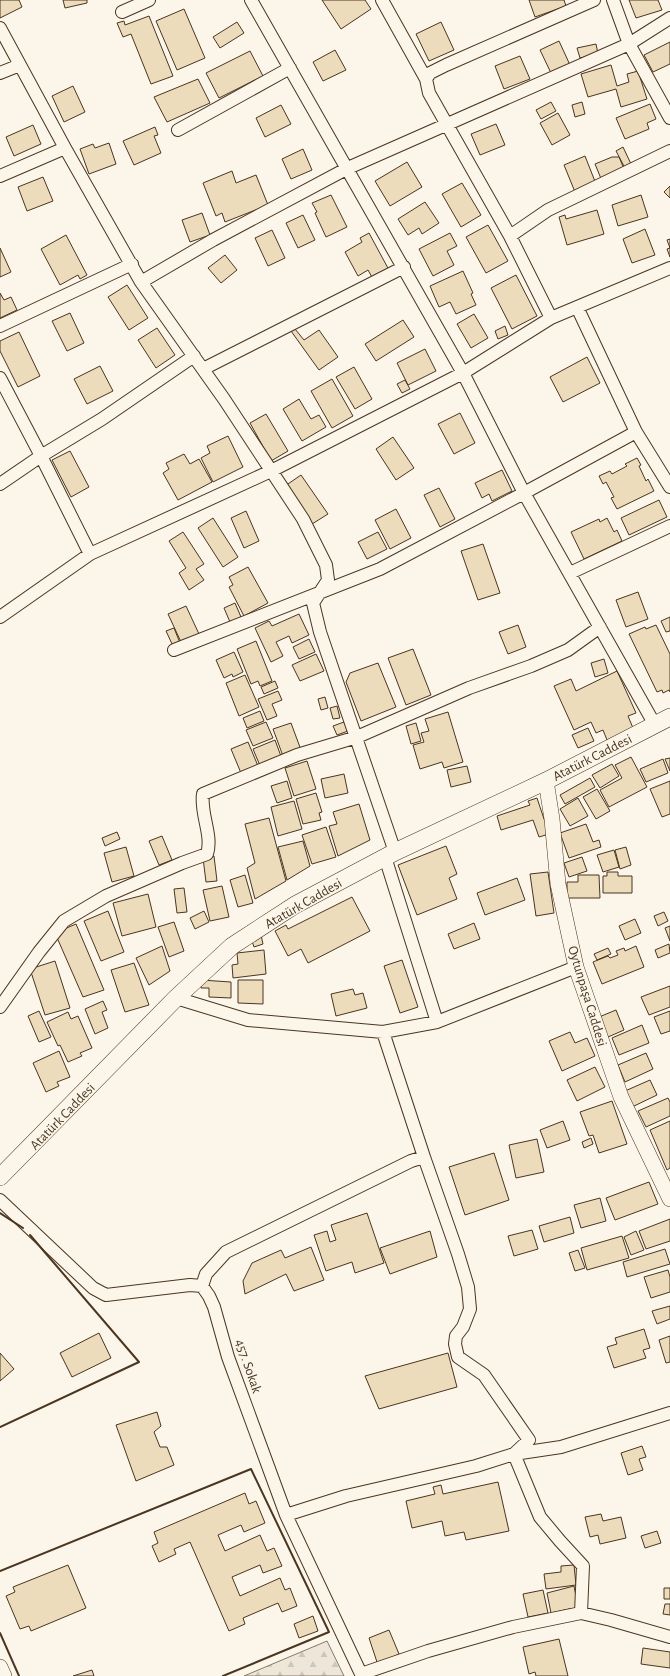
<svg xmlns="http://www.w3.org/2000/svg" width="670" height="1676" font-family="'Alegreya Sans',sans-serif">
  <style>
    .forest { fill: url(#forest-firs); stroke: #887966 }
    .building { fill: #ecdcbc; stroke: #4a3520 }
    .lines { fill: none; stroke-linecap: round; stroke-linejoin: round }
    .minor-casing { stroke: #4a3520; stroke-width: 14 }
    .tertiary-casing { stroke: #4a3520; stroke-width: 16 }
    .secondary-casing { stroke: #4a3520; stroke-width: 18 }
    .minor { stroke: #fbf6e9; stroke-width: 12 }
    .tertiary { stroke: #fbf6e9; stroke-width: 15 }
    .secondary { stroke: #fbf6e9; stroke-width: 17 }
    .wall { stroke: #4a3520; stroke-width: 2 }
    .labels { text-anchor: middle; stroke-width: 3; stroke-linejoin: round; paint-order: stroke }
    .street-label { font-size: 14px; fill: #4a3520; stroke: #fbf6e9 }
  </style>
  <defs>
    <pattern id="forest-firs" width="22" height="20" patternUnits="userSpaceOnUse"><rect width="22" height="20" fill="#ede6d9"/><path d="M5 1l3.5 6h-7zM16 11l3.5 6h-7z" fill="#cdc6ba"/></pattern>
  </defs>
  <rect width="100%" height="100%" fill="#fbf6e9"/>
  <path class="forest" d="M327 1641 344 1676H244Z"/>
  <path class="building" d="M0 0H19L22 7 0 18Z
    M63 0H87V3L65 8Z
    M322 0H365L371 9 341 29Z
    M529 0H564L566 6 535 17Z
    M629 0H658L662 10 636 18Z
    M184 9 205 58 177 70 156 21Z
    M149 16 173 76 151 84 131 34 123 37 117 23 124 21 125 25Z
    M237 22 244 33 220 48 213 37Z
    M441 22 454 50 429 61 416 34Z
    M559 41 570 65 551 73 540 50Z
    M670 42V64L653 72 644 55Z
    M596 44 598 54 580 58 577 48Z
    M335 50 346 70 323 81 313 62Z
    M250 51 263 76 219 98 206 73Z
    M520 56 530 79 504 89 495 66Z
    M611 65 617 86 629 82 627 74 638 71 647 99 621 107 616 89 588 97 581 74Z
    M198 79 210 103 167 122 154 97Z
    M73 86 85 112 64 122 52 96Z
    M551 102 556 111 541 119 536 110Z
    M582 102 585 114 575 117 572 105Z
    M650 104 656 119 647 123 649 129 625 139 616 118Z
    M281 105 291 124 265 137 256 118Z
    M558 113 570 135 552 145 540 123Z
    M496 124 505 145 480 155 471 134Z
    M33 125 41 144 14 156 6 137Z
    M155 127 158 135 154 136 161 153 134 165 123 141Z
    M109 143 116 164 89 174 80 149 93 144 95 148Z
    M623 147 631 164 625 168 616 151Z
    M303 149 312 170 291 179 282 159Z
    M585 156 596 184 575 192 564 165Z
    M612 157H619L625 171 602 181 595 164Z
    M407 162 422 187 390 206 375 181Z
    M232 171 236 183 256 175 268 205 225 222 222 213 216 216 203 183Z
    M43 177 53 201 27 211 18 187Z
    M462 183 481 215 461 227 442 194Z
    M670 186V198L664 192Z
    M331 195 347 227 326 237 315 213 317 212 312 203Z
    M641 195 648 217 618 226 612 205Z
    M425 202 439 223 422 234 419 228 408 235 398 219Z
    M597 210 604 234 567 245 559 217 565 215 566 219Z
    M202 213 210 235 190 242 182 220Z
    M303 215 315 240 298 248 286 223Z
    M488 225 508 261 486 273 466 237Z
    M645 229 655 255 632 263 623 239Z
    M272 230 285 258 268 266 255 238Z
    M369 233 389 270 373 279 368 270 358 276 345 252 362 242 360 238Z
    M450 233 457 246 447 251 454 265 433 276 419 249Z
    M66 235 87 275 80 279 78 275 60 285 41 249Z
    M670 239V257L667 249 670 248 667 240Z
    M0 248 11 272 0 277Z
    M225 255 237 270 221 283 208 268Z
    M463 271 473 293 471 294 476 305 456 314 450 302 439 307 430 286Z
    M516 275 537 316 512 329 491 288Z
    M127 285 148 318 129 330 108 297Z
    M0 293 4 300 11 297 17 310 0 318Z
    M70 313 84 343 67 351 52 321Z
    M474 314 488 338 471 348 457 324Z
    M403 320 414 337 376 361 365 344Z
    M505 326 508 335 498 339 495 331Z
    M157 328 175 355 156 368 138 340Z
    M295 329 304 340 319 330 338 357 319 370 291 331Z
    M19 332 40 376 18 387 0 351V341Z
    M425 349 436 371 408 385 397 363Z
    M587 357 600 383 563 402 550 377Z
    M100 366 113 391 87 404 74 379Z
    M354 367 372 399 355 409 336 377Z
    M332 379 353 416 332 428 311 391Z
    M405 380 410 389 402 393 397 384Z
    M299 399 311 419 319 415 326 427 302 441 283 409Z
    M460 413 475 443 454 454 438 424Z
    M266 414 288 451 271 461 250 423Z
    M228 436 243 467 213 482 201 458 210 453 207 446Z
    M393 437 414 468 396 480 376 449Z
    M70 451 89 487 71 497 52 460Z
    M184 454 190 464 199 459 212 482 178 500 163 473 169 469 166 463Z
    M637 458 641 465 639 466 646 481 648 479 654 491 617 509 611 498 614 497 606 482 603 484 599 476 610 471 612 474 627 466 625 464Z
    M502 470 512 491 492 501 489 494 482 498 475 483Z
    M301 475 328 514 312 524 285 486Z
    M439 488 455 519 440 527 424 495Z
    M659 500 667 517 629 535 621 518Z
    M396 509 411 538 390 549 375 520Z
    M246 511 259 541 244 548 231 518Z
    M213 518 238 557 223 567 198 528Z
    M607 518 614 532 617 530 622 541 584 559 571 532 599 519 600 522Z
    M183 532 204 564 196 569 204 580 189 590 179 573 186 568 169 541Z
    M378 532 387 549 367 559 358 542Z
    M483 544 500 593 478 600 461 551Z
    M248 567 268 603 244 616 229 587 233 585 229 577Z
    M638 592 648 619 626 627 616 600Z
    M235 603 241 617 230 622 224 608Z
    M186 606 199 634 181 642 168 614Z
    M299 614 309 635 292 643 289 636 276 642 283 656 271 662 255 628 269 621 272 626Z
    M670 617V631L666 632 661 621Z
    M518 625 526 647 508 654 499 632Z
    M656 625 670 654V692L669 690 663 693 662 690 657 692 629 634 645 627 646 629Z
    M174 628 180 643 173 646 166 631Z
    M309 639 315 652 299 659 293 647Z
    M256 641 272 681 260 686 258 681 251 684 237 649Z
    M413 649 431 695 406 705 388 658Z
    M234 652 243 672 233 677 232 674 224 678 216 660Z
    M316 654 324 671 300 681 292 665Z
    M604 659 608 673 595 677 591 663Z
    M378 663 396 707 361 721 346 682 350 673Z
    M617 671 636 713 628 716 633 728 607 740 603 730 596 733 591 722 574 730 554 686 571 679 576 691Z
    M245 675 259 707 239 716 226 683Z
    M275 681 278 688 264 694 261 687Z
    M278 691 282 700 272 704 277 716 267 720 258 699Z
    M325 697 328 708 321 710 318 699Z
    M337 706 340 718 333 719 330 708Z
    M260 711 264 721 247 728 243 718Z
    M448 712 463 762 444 768 442 762 420 769 413 745 424 742 421 733 429 731 425 719Z
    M266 722 273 738 253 746 246 730Z
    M344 722 348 731 337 735 333 726Z
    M291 723 301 750 283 756 273 729Z
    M416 723 421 741 411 744 406 726Z
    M588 728 594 741 578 748 572 735Z
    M275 740 282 759 261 768 253 749Z
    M248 742 258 766 241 773 231 749Z
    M631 757 647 787 609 807 600 790 622 778 615 765Z
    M670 758V771L665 759Z
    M663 759 668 773 646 782 640 769Z
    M307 761 316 789 294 796 285 768Z
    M612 764 619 776 600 788 592 775Z
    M467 766 471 782 451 787 447 770Z
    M344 774 348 793 325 798 321 779Z
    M590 778 595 787 565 804 560 795Z
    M287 781 292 798 277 803 271 786Z
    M670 781V814L662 817 650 789Z
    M597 789 610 811 596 819 583 797Z
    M316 793 322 812 319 813 321 820 303 824 296 799Z
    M537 798 549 834 539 837 533 820 501 830 497 816 530 805 528 801Z
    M578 798 588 816 570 826 560 809Z
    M294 801 302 829 278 836 271 807Z
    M359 804 370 840 338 856 329 826 337 824 333 812Z
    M269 818 286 881 255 899 247 868 255 863 245 824Z
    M586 824 593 842 599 840 601 847 569 858 560 833Z
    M326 827 336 857 312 864 302 835Z
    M117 832 120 839 105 846 102 838Z
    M162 836 172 860 159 865 149 841Z
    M303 841 310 866 287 880 278 847Z
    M446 846 457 874 449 878 457 899 417 915 398 865Z
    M126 847 134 876 112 882 104 853Z
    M626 847 631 865 620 869 615 850Z
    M614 850 619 867 603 872 597 855Z
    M214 856 217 881 206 882 203 858Z
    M582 857 587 871 569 877 564 863Z
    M548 872 554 913 536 916 530 874Z
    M607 872H618V876H632V893H603V876H607Z
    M245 875 253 903 238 907 230 880Z
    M578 875H599L600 898H567V882H578Z
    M517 878 525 900 485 915 477 893Z
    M222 886 229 917 210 921 203 890Z
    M184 888 187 912 177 913 174 889Z
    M148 894 156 927 122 936 113 903Z
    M352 897 370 931 308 963 301 949 288 956 275 931 286 925 288 929Z
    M108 911 124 952 101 961 84 921Z
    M204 911 209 922 195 929 190 918Z
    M664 912 668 921 658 926 654 916Z
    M635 919 641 933 625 940 619 926Z
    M174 922 184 951 169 957 158 927Z
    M474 923 480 939 454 949 448 934Z
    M76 924 104 990 83 997 55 933Z
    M670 926V941L665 928Z
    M261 935 263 944 254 947 251 938Z
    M669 944 670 953 658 958 655 950Z
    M162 946 170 971 149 985 136 958Z
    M636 946 644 967 602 984 593 962 608 956 610 958 618 955 616 951 624 948 625 951Z
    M608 948 611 954 597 960 594 954Z
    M264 950 266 974 233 978 232 965 238 964 237 953Z
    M402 960 418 1007 400 1013 384 966Z
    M55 961 70 1008 45 1015 30 969Z
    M134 963 149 1005 125 1012 111 970Z
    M201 980 231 982V998L209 997V988H201Z
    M238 980H263V1004L238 1003Z
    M670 986V1007L649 1015 641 997Z
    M353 989 355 995 363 993 367 1008 336 1016 331 994Z
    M103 1001 107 1010 102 1012 108 1028 95 1034 85 1009Z
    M616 1010 624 1030 608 1037 599 1017Z
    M39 1011 51 1037 39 1042 28 1016Z
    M670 1011V1031L661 1034 654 1017Z
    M68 1012 71 1019 78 1016 92 1048 80 1053 82 1056 68 1062 60 1045 58 1046 47 1022Z
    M642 1025 649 1043 619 1055 612 1038Z
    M570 1032 575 1043 587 1038 595 1056 562 1071 549 1041Z
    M59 1051 70 1077 57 1082 59 1086 46 1092 33 1063Z
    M646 1053 653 1069 625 1082 618 1065Z
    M595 1067 605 1087 577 1101 567 1080Z
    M650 1080 657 1095 632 1107 625 1091Z
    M668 1098 670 1102V1116L646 1127 638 1111Z
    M612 1101 627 1144 599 1153 593 1135 589 1136 580 1112Z
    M563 1121 570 1140 547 1148 540 1130Z
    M670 1121V1168L667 1170 650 1130Z
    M591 1138 593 1144 584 1148 582 1142Z
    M537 1139 544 1172 516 1178 509 1145Z
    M494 1153 509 1200 465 1215 449 1167Z
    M649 1182 658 1204 615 1220 606 1198Z
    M600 1198 606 1221 581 1228 574 1205Z
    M367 1213 384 1263 355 1273 352 1262 326 1271 314 1235 327 1231 330 1242 336 1240 331 1225Z
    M570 1217 574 1233 544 1242 539 1226Z
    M670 1219V1241L646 1249 639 1231Z
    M532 1230 538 1249 514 1256 508 1236Z
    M430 1231 437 1257 390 1274 380 1248Z
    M636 1231 644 1250 631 1255 624 1237Z
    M622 1236 629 1258 587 1270 581 1248Z
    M311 1247 324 1280 294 1291 286 1274 245 1294 243 1281 252 1263 281 1250 285 1258Z
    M665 1249 670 1264 627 1277 623 1262Z
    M578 1250 585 1268 575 1271 569 1253Z
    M668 1270 670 1277V1292L651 1298 644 1277Z
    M670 1306V1319L657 1324 652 1311Z
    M644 1329 650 1348 643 1350 646 1358 614 1368 607 1347 617 1344 615 1338Z
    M99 1333 111 1358 72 1377 60 1353Z
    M670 1336V1362L666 1363 659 1340Z
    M0 1353 14 1369 0 1381Z
    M448 1353 457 1387 379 1409 365 1376Z
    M157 1412 161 1426 154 1432 160 1447H167L174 1465 136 1481 116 1425Z
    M642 1446 646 1457 639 1459 643 1470 628 1475 621 1453Z
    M498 1482 509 1531 466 1540 464 1532 445 1536 442 1521 412 1528 406 1501 435 1494 433 1487 441 1485 443 1494Z
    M245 1493 249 1504 256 1501 265 1523 244 1532 241 1525 218 1535 225 1551 260 1535 267 1551 274 1548 282 1566 263 1573 260 1565 232 1577 240 1596 280 1578 285 1590 290 1588 297 1606 282 1612 278 1603 243 1618 245 1624 229 1631 190 1542 174 1549 176 1554 159 1562 152 1546 158 1543 154 1532Z
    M601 1514 603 1521 621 1517 626 1538 600 1544 598 1535 590 1537 585 1517Z
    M657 1531 661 1543 645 1548 641 1536Z
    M68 1565 86 1608 31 1631 29 1626 20 1629 6 1596 15 1592 13 1587Z
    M574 1565 576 1585 546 1589 544 1574 561 1572V1566Z
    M574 1586 578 1607 551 1613 547 1593Z
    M664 1588H670V1599H664Z
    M543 1590 548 1613 528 1617 523 1594Z
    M665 1604H670V1615L663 1614Z
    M313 1616 318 1631 299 1638 294 1624Z
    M389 1630 399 1654 378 1665 369 1638Z
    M559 1639 568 1676H536L535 1672 529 1674 523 1647Z
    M643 1648 670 1652V1668L641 1664Z
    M92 1670 94 1676H73Z"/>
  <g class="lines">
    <g class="minor-casing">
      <path id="minor" d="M251 0 463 373 524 493 655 725
        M382 0 426 79
        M613 0 629 44 670 118
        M122 12 149 0
        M0 28 65 148 141 282 224 399 303 519 326 565 328 580 313 603 320 632 395 852
        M0 73 20 65
        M178 130 290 68
        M0 176 65 148
        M510 236 548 210 670 151
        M141 282 213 240 348 168 629 44 670 18
        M577 307 636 432 670 487
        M551 318 510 236 429 93 426 79 430 73 446 65 594 0
        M0 326 132 264
        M194 356 102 419 41 456 90 554 271 471 463 373 551 318 670 268
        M203 369 404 267
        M0 378 41 456 0 484
        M570 573 670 526
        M0 617 90 554
        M174 650 380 569 524 493 636 432
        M385 857 437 1022
        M176 998 248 1020 383 1032 437 1022 576 967
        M0 1007 39 952 64 921 106 896 182 863 207 854C213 835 200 814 203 794L297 755 357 737 469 688 531 666 568 650 600 627
        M424 1157 458 1254 468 1287 470 1309 463 1327 456 1336 455 1344 458 1357 484 1375 529 1440 514 1454 540 1517 560 1541 583 1566 581 1613
        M0 1200 93 1288 106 1295 190 1285 202 1286 209 1296 214 1307 228 1357 286 1515 362 1676
        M202 1286 206 1274 226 1252 411 1161 424 1157 383 1032
        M286 1515 346 1496 476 1466 514 1454 561 1447 670 1413
        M361 1674 428 1651 513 1627 581 1613 611 1620 670 1637"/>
    </g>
    <g class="tertiary-casing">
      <path id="tertiary" d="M546 781 552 819 558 884 576 967 621 1097 670 1199
        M0 1667 4 1676"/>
    </g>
    <g class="secondary-casing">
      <path id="secondary" d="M0 1177 176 998 232 946 295 905 395 852 546 781 670 717"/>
    </g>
    <use href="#minor" class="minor"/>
    <use href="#tertiary" class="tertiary"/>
    <use href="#secondary" class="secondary"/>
    <path class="wall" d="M0 1213 23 1228
      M0 1427 139 1362 30 1235
      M0 1571 251 1469 329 1632 223 1676
      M0 1633 19 1676"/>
  </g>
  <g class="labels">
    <g class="street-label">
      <text transform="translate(592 757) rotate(-27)" y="5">Atatürk Caddesi</text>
      <text transform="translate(303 903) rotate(-30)" y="5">Atatürk Caddesi</text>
      <text transform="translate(588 996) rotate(73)" y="5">Oytunpaşa Caddesi</text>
      <text transform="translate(62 1116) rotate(-46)" y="5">Atatürk Caddesi</text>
      <text transform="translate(249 1366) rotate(71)" y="5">457. Sokak</text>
    </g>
  </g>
</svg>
